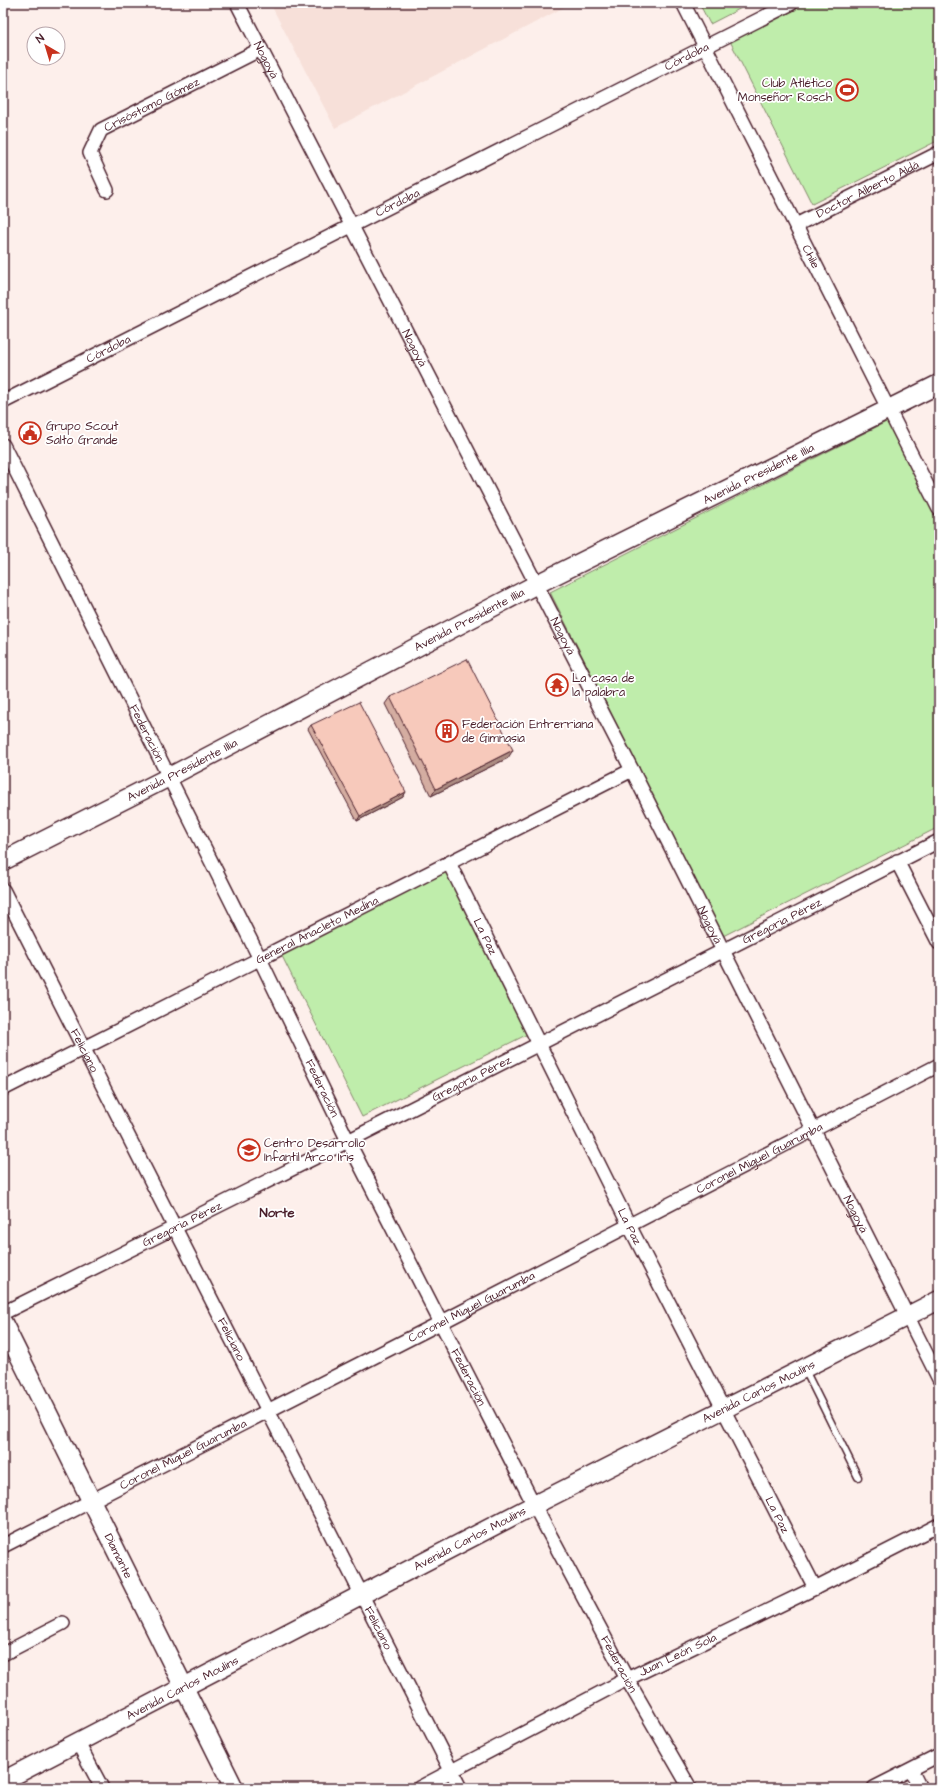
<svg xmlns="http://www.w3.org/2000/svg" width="942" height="1791" font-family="'Architects Daughter',sans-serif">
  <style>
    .built { fill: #f7e0d9 }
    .green { fill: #bfedab; stroke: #84866b }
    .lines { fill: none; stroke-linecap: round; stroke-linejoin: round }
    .lane-casing { stroke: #4a1f2b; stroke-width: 9 }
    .street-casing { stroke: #4a1f2b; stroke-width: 16 }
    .secondary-casing { stroke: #4a1f2b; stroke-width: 21 }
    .lane { stroke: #fff; stroke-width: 6 }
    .street { stroke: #fff; stroke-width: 13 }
    .secondary { stroke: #fff; stroke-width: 18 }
    .wall { fill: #d4ada1; stroke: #4a1f2b }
    .shaded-wall { fill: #ad8d83; stroke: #4a1f2b }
    .building { fill: #f7c9bb; stroke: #4a1f2b }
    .labels { text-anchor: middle; stroke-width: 3.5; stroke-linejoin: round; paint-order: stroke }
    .street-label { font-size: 12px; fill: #4a1f2b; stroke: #fff }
    .poi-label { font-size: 12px; fill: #4a1f2b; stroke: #fff; text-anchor: start }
    .neighbourhood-label { font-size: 13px; font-weight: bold; fill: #4a1f2b; stroke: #fff }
  </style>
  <rect width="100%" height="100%" fill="#fdefeb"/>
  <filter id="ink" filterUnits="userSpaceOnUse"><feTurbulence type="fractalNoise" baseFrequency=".025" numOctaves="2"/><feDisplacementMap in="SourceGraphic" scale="8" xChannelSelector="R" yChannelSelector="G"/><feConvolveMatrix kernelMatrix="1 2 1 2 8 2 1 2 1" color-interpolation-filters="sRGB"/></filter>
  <g filter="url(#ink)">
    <path class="built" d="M270 3H572L335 128Z"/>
    <path class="green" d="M699 3H751L710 24Z
      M805 3H939V140L812 204 730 41Z
      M896 417 939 502V827L723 936 550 592Z
      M448 871 528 1034 362 1117 281 954Z"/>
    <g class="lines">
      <g class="lane-casing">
        <path id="lane" d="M805 1370 858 1477"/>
      </g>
      <g class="street-casing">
        <g id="street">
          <path id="s1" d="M237 3 632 770 939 1379"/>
          <path id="s2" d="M683 3 939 509"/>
          <path id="s3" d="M107 190 90 153 101 130 261 49"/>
          <path id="s4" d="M796 225 939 153"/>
          <path id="s5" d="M3 402 792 3"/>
          <path id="s6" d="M3 445 260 959 348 1141 534 1505 627 1679 690 1788"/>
          <path d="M897 861 939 943"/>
          <path id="s7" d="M449 863 629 1225 815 1588"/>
          <path id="s8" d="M3 890 460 1788"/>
          <path id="s9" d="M3 1089 632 770"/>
          <path id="s10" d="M3 1313 348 1141 939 841"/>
          <path id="s11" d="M3 1546 442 1322 939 1065"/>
          <path d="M3 1654 63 1623"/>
          <path d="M78 1743 102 1788"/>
          <path d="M911 1770 920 1788"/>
          <path id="s12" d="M419 1788 627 1679 815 1588 939 1525"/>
          <path d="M874 1788 939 1755"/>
        </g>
      </g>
      <g class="secondary-casing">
        <g id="secondary">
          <path id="s13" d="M3 861 169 777 535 585 939 384"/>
          <path id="s14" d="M3 1323 234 1788"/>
          <path id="s15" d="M3 1781 534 1505 939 1300"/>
        </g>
      </g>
      <use href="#lane" class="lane"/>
      <use href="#street" class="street"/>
      <use href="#secondary" class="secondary"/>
    </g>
    <path class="wall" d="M390 697 508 758 431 796 385 704Z
      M311 725 403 797 357 821 308 729Z"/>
    <path class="shaded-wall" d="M513 750 508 758 431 796 436 789Z
      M406 792 403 797 357 821 360 816Z"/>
    <path class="building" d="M467 659 513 750 436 789 390 697Z
      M359 702 406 792 360 816 311 725Z"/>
  </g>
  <defs>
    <g id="stadium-ring" transform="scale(1.15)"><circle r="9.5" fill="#fff" stroke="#c8321e" stroke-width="1.5"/><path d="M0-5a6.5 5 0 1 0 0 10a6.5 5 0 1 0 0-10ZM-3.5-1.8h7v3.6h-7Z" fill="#c8321e"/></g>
    <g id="civic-ring" transform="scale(1.15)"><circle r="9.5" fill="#fff" stroke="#c8321e" stroke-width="1.5"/><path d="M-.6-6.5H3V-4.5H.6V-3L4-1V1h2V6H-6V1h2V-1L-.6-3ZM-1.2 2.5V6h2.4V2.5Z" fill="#c8321e"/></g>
    <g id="temple-ring" transform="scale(1.15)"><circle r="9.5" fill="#fff" stroke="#c8321e" stroke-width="1.5"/><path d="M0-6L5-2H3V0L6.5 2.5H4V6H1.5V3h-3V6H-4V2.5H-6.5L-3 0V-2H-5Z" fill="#c8321e"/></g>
    <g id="building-ring" transform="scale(1.15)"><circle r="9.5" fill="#fff" stroke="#c8321e" stroke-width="1.5"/><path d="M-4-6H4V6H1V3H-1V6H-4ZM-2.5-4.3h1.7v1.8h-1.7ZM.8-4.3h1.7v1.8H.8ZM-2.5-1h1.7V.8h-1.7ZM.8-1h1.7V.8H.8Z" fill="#c8321e"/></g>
    <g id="school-ring" transform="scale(1.15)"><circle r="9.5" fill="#fff" stroke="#c8321e" stroke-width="1.5"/><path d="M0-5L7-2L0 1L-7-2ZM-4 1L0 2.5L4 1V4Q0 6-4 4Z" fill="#c8321e"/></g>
  </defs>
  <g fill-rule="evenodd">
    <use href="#stadium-ring" x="847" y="90"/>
    <use href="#civic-ring" x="30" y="433"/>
    <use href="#temple-ring" x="557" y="685"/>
    <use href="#building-ring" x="447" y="731"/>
    <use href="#school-ring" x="249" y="1150"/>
  </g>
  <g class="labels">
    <g class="street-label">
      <text dy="4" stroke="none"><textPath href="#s5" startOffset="766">Córdoba</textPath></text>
      <text dy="4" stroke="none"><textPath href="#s1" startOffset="64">Nogoyá</textPath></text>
      <text dy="4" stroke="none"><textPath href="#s3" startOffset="123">Crisóstomo Gómez</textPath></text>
      <text dy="4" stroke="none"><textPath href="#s4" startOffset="80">Doctor Alberto Aldá</textPath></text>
      <text dy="4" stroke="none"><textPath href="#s5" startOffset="442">Córdoba</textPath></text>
      <text dy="4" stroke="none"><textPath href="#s2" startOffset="284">Chile</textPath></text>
      <text dy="4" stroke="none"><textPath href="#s1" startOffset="388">Nogoyá</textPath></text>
      <text dy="4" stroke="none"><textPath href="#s5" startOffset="118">Córdoba</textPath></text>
      <text dy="4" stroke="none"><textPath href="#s13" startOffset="849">Avenida Presidente Illia</textPath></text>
      <text dy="4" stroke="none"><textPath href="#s13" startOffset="525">Avenida Presidente Illia</textPath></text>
      <text dy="4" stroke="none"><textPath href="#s1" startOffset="712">Nogoyá</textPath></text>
      <text dy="4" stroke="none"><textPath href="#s6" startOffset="322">Federación</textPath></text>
      <text dy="4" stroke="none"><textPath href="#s13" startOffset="201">Avenida Presidente Illia</textPath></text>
      <text dy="4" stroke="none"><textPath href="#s10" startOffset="872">Gregoria Pérez</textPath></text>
      <text dy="4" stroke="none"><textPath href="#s1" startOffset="1036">Nogoyá</textPath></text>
      <text dy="4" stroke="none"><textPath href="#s9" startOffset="352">General Anacleto Medina</textPath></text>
      <text dy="4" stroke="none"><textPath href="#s7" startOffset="82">La Paz</textPath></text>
      <text dy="4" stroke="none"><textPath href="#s8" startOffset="180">Feliciano</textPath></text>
      <text dy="4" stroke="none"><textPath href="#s10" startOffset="524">Gregoria Pérez</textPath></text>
      <text dy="4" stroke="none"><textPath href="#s6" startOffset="718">Federación</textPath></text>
      <text dy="4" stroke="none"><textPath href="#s11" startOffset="850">Coronel Miguel Guarumba</textPath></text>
      <text dy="4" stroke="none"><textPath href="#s1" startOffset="1360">Nogoyá</textPath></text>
      <text dy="4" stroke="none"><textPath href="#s10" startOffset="200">Gregoria Pérez</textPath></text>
      <text dy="4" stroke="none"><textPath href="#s7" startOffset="406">La Paz</textPath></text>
      <text dy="4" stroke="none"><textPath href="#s11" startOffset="526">Coronel Miguel Guarumba</textPath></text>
      <text dy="4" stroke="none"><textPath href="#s8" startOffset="504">Feliciano</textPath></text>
      <text dy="4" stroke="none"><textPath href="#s6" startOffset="1042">Federación</textPath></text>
      <text dy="4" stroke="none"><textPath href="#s15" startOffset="850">Avenida Carlos Moulins</textPath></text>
      <text dy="4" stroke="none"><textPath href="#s11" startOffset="202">Coronel Miguel Guarumba</textPath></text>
      <text dy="4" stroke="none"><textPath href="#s7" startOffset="730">La Paz</textPath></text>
      <text dy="4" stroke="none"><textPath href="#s15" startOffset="526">Avenida Carlos Moulins</textPath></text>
      <text dy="4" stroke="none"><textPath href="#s14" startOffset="260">Diamante</textPath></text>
      <text dy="4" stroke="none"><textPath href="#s8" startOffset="828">Feliciano</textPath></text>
      <text dy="4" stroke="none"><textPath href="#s12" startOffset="291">Juan León Sola</textPath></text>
      <text dy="4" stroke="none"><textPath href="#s6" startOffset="1366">Federación</textPath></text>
      <text dy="4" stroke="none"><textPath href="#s15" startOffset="202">Avenida Carlos Moulins</textPath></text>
    </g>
    <g class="poi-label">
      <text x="832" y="87" text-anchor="end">Club Atlético<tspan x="832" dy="14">Monseñor Rosch</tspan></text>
      <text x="46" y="430">Grupo Scout<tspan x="46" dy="14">Salto Grande</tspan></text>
      <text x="572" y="682">La casa de<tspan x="572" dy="14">la palabra</tspan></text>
      <text x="462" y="728">Federación Entrerriana<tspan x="462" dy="14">de Gimnasia</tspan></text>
      <text x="264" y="1147">Centro Desarrollo<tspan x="264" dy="14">Infantil Arco Iris</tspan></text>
    </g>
    <g class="neighbourhood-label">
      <text x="277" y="1217">Norte</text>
    </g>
  </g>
  <rect width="942" height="1791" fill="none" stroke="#fff" stroke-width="16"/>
  <rect x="8" y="8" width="926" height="1775" fill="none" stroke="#4a1f2b" stroke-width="1.5" filter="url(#ink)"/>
  <g transform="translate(46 46) rotate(322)"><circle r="19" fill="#ffffff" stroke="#b7a5aa"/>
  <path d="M0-3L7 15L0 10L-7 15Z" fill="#c8321e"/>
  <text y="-6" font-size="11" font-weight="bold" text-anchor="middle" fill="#4a1f2b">N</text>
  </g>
</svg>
